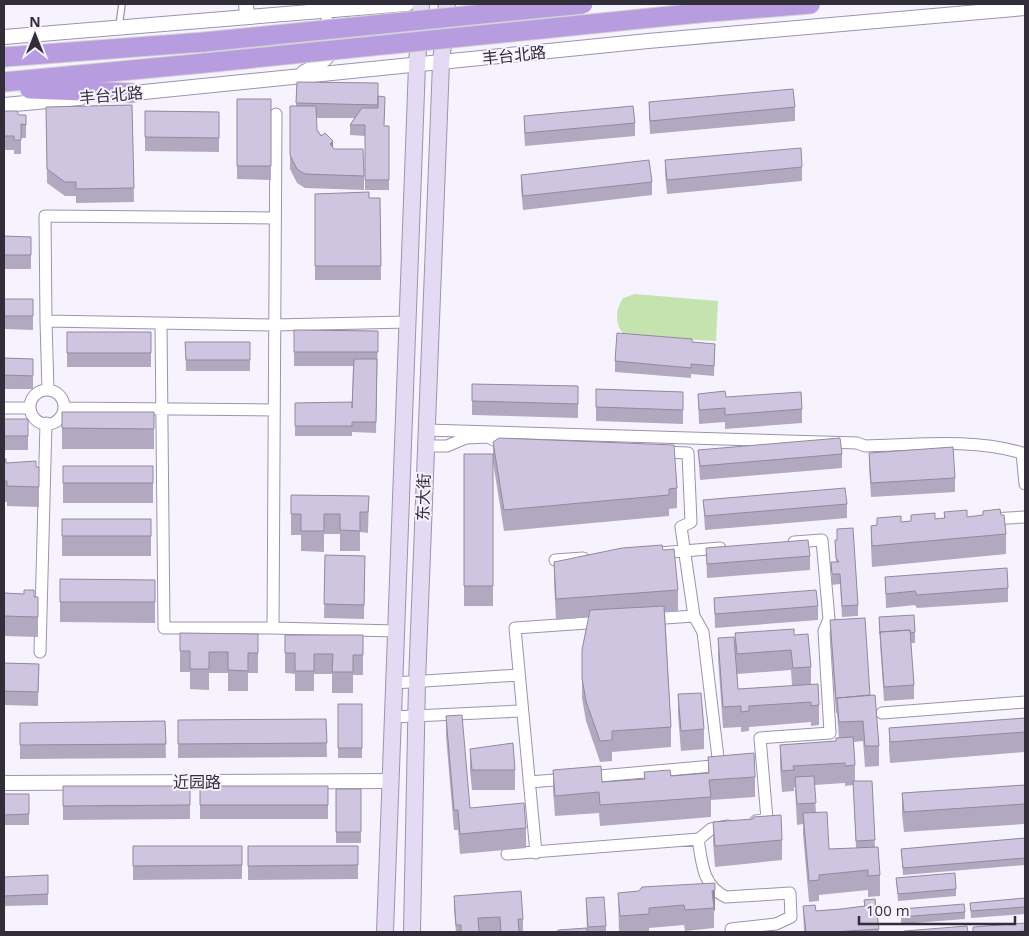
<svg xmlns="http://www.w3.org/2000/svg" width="1029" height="936" font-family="'Open Sans','Noto Sans SC',sans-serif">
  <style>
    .green { fill: #c4e3af }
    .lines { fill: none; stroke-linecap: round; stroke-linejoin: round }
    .service-casing { stroke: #9c93ad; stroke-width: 8 }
    .minor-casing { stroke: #9c93ad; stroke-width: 13 }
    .tertiary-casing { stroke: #9c93ad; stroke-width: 16 }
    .secondary-casing { stroke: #9c93ad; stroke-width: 18 }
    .trunk-casing { stroke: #d2d1d3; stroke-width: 21 }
    .service { stroke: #fff; stroke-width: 5.5 }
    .minor { stroke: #fff; stroke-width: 11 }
    .tertiary { stroke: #fff; stroke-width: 14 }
    .secondary { stroke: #e4daf3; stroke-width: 16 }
    .trunk { stroke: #b89ce0; stroke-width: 19 }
    .trunk-bridge-casing { stroke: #d2d1d3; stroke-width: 21; stroke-linecap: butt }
    .trunk-bridge { stroke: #b89ce0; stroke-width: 19 }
    .wall { fill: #b2a9c1; fill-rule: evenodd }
    .shaded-wall { fill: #918a9d }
    .building { fill: #cfc5e0; stroke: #918a9d }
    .labels { text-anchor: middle; stroke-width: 4; stroke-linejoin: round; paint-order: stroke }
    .street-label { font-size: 16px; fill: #322e39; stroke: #f7f3fe }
  </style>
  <rect width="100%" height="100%" fill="#f7f3fe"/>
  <path class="green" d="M635 294 718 301 716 341 626 336C614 326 615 311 623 298Z"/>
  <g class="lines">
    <g class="service-casing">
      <path id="service" d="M119 26 122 4"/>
    </g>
    <g class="minor-casing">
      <path id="minor" d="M275 218 45 216 46 321 275 325 408 322
        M46 321 48 390
        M161 324 164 628H273L396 631
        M30 407a17 17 0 1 1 34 0a17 17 0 1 1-34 0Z
        M4 408H30
        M64 408 274 410
        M426 430 857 443 865 446C916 445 973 438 1022 453L1025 484
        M425 446H447L466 438 488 437 500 443H510
        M990 519 1025 517
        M659 553 720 548
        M555 560 583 558
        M694 616 703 632 719 766
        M650 619 694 616 681 527 691 522 688 453 661 452
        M273 628 276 114
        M40 652 46 423
        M394 683 518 675
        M882 713 1025 702
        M393 717 521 711
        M588 777 724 765
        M529 782 567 779
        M756 821 767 819 760 738 830 733 824 631 829 619 822 540 794 542
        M698 839C702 862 702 886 726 897L790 893 791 917 776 924 731 929
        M536 853 515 628 602 622
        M507 854 699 839 711 829 728 826"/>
    </g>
    <g class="tertiary-casing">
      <path id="tertiary" d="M246 4 247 17
        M4 37 407 4
        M304 72C326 62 343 48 327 23
        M124 94 648 41 1025 8
        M4 105 80 98
        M4 783 390 781"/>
    </g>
    <g class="secondary-casing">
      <path id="secondary" d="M385 932 417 65 421 4
        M412 932 417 682 441 63 447 4"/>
    </g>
    <g class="trunk-casing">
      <path id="trunk" d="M699 13 810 4
        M4 57 204 42
        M4 82 205 63
        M30 89 132 93"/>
    </g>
    <use href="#service" class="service"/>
    <use href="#minor" class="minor"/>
    <use href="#tertiary" class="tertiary"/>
    <use href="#secondary" class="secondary"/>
    <use href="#trunk" class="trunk"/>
    <g class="trunk-bridge-casing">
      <path id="trunk-bridge" d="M204 42 583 4
        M205 63 699 13"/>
    </g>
    <use href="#trunk-bridge" class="trunk-bridge"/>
  </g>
  <path class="wall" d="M297 82 378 96 384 126H389V190H365V136L350 135V125L354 118H316L317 130 333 148 364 176V190L305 188 297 183 290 169V155L296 106Z
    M237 99H271V180L237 179Z
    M649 102 795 107V121L650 134 649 116Z
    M132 105 134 202 76 203V196H65L47 183 46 107Z
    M4 111 19 115H26V138H21V154H14V150H4Z
    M145 111 219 112V152L145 151Z
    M524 116 635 123V136L525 146 524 130Z
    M665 160 802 167V181L667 194 665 174Z
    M521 175 652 182V195L523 210 521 189Z
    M315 194 369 198H380L381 280H315Z
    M4 236 31 237V269H4Z
    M4 299H33V330L4 329Z
    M294 330 378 331 376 433 352 432V436H295V403L352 402 353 366H294Z
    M67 332H151V367H67Z
    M185 342H250V371H186Z
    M692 342 715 344 714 376 691 374V378L615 372V361Z
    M4 358 33 359V389H4Z
    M472 384 578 386V418L472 415Z
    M596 389 683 392V424L596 421Z
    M698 394 802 409V423L725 429V422L699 424Z
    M62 412H154V449H62Z
    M4 419H28V450H4Z
    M493 442 677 488V508L669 509V516L504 531 493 462Z
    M698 450 842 454V468L700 480Z
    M869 453 955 478V492L871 497 869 467Z
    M464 454H493V606H464Z
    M4 459 6 463 36 467 39 488V507L7 506V502H4Z
    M63 466H153V503H63Z
    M291 495 369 496 368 533 360 532V551H340V534H324V552L301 551V535H291Z
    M703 500 847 504V518L705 530Z
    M944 512 967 517 1001 515 1006 534V554L872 567 871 546V526L877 525V518L901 522 911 521V515L935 519 944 518Z
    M62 519H151V556H62Z
    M837 529 858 605V616L842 617 840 584 832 585 831 562H836L835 540H837Z
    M706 548 810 556V570L707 578Z
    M663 550 678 590V611L665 612 671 727V747L612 752V761L600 762 586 721 582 698V650L589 617 556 620 554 582V562Z
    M325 555 365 556 364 619 324 618Z
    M885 577 1008 588V602L917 608 915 605 886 608Z
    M60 579 155 580V623L60 622Z
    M4 593 38 597V637L4 636Z
    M714 598 818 606V620L715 628Z
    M879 617 915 632V643H911L914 685V699L884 701 880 644Z
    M830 620 870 695 879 746V766L865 767 863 741 854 742 855 765V781H872L875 847 880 875V896L868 897V890L819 895V901L809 902 803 834V824L797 825 795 787H794V791L782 792 780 766V745L836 741 839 738 837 713H836L830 634ZM845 783V786L853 785 856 848 829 849 816 812 814 785Z
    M180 633 258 634V673H248V691H228V673H209V690L190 689V672H180Z
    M735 633 794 635 811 667V684L819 705V725L811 726V722L749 727V731L741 732V727L723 728 718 658V638L735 652ZM791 670 792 686 738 689 737 674Z
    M285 635H363V675H353V693H332V674H314V691H295V674L285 673Z
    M4 663 39 664 38 706 4 705Z
    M678 694 704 729V749L681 751 678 715Z
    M338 704H362V758H338Z
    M446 716 470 808 526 828V848L460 854 458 830H454L446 736Z
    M1025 718V752L890 763 889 749V728Z
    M326 719 327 757 178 758V720Z
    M165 721 166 758 20 759V723Z
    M470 749 515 770V790H472L470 770Z
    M708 757 755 777V797L711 800V817L600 826 599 813 555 816 553 790V770L602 782 644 779V772L671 776 708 773Z
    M1025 785V824L904 832 902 814V793Z
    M63 786H190V819L63 820Z
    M200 786H328V819H200Z
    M336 789H361V843H336Z
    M4 794H29V825H4Z
    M753 819 782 840V860L715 867 713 842V822Z
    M1025 838V865L903 875 901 849Z
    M133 846H242V879L133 880Z
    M248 846H358V879L248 880Z
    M4 877 48 894V905L4 906Z
    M896 878 956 889V896L898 901Z
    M715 883V910L714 911V928L685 931 684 925 649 928V932H619L618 893 639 891Z
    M454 896 523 919V932H500V931L479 932H456L454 910Z
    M586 898 606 926V932H587Z
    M1025 898V914L971 918 970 903Z
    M864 900 879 929V932H804L803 906 816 911 841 909 864 906Z
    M901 909 965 912V919L901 924Z"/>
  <path class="shaded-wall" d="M333 141V155L330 144Z
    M715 890V910L714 911 712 891Z"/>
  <path class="building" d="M297 82 378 83V105L296 103Z
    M793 89 795 107 650 121 649 102Z
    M378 96 385 97 384 126H389V180H365V125H350L362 108H378Z
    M237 99H271V166H237Z
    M132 105 134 188 76 189V182H65L47 169 46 107Z
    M290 106H316L317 130 321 136 325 133 333 141 330 144 334 149H363L364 176 305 174 297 169 290 155Z
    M633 106 635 123 525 133 524 116Z
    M4 111H17L19 115H26V125L21 124V140H14V136H4Z
    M145 111 219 112V138L145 137Z
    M801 148 802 167 667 180 665 160Z
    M649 160 652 182 523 196 521 175Z
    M369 192V198H380L381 266H315V194Z
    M4 236 31 237V255H4Z
    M4 299H33V316H4Z
    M294 330 378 331V352H294Z
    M67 332H151V353H67Z
    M617 333 692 339V342L715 344 714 366 691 364V368L615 361Z
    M185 342H250V360H186Z
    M4 358 33 359V376L4 375Z
    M354 359H377L376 422H352V426H295V403L352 402V408Z
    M472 384 578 386V404L472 401Z
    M596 389 683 392V410L596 407Z
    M725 391 726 397 801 392 802 409 725 415V408L699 410 698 394Z
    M62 412H154V429L62 428Z
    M4 419H28V436H4Z
    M499 438 674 445 677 488 669 489V495L504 510 493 442Z
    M840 438 842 454 700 466 698 450Z
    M953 447 955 478 871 483 869 453Z
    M464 454H493V586H464Z
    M4 459H6V463L36 461V467H39V487L7 486V481H4Z
    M63 466H153V483H63Z
    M845 488 847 504 705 516 703 500Z
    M291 495 369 496 368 512H360V531L340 530V514H324V531H301V514H291Z
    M1000 509 1001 515H1004L1006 534 872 546 871 526 877 525V518L901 516V522L911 521V515L935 513V519L945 518 944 512 967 510V517L983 515V511Z
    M62 519H151V536H62Z
    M853 528 858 605 842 606 840 574H832L831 562H839L836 558 835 540H837V529Z
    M808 540 810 556 707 564 706 548Z
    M662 545 663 550 674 549 678 590 556 599 554 562 622 548Z
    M325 555 365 556 364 605 324 604Z
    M1007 568 1008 588 917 595 915 591 886 594 885 577Z
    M60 579 155 580V602H60Z
    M24 590H34V597H38V617L4 616V593L24 594Z
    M816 590 818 606 715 614 714 598Z
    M664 606 671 727 612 731V740L600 741 586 701 582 678V650L590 610Z
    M914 615 915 632 911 633 910 630 880 632V634L879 617Z
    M865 618 870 695 837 698V699H836L830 620Z
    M794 629V635L808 634 811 667 793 668 791 650 737 654 735 633Z
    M910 630 914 685 884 687 880 632Z
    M180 633 258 634V653H248V671L228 670V652H209V669H190V651H180Z
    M285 635H363V655H353V672H332L333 654H314V671H295V653H285Z
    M734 637 738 689 818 684 819 705 811 706V702L749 706V711L741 712V706L723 707 718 638Z
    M4 663 39 664 38 692 4 691Z
    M701 693 704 729 681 731 678 694Z
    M875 695 879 746H865L863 721 839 722 837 698Z
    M338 704H362V748H338Z
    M462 715 470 808 524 803 526 828 460 834 458 810H454L446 716Z
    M1025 718V732L890 742 889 728Z
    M326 719 327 743 178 744V720Z
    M165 721 166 744 20 745V723Z
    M853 737 855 765 845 766V763L793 766 794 770 782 771 780 745 836 741V738Z
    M513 743 515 770H472L470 749Z
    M754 753 755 777 709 780 711 797 600 805 599 792 555 796 553 770 601 766 602 782 645 779 644 772 670 770 671 776 709 773 708 757Z
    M814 776 816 803 797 804 795 777Z
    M853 781H872L875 840 856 841Z
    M1025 785V804L904 812 902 793Z
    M63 786H190V805L63 806Z
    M200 786H328V805H200Z
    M336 789H361V832H336Z
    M4 794H29V814L4 815Z
    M827 812 829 849 878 847 880 875 868 876V870L819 875V880L809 881 803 813Z
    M781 815 782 840 715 846 713 822 753 819V817Z
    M1025 838V858L903 868 901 849Z
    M133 846H242V865L133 866Z
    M248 846H358V865L248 866Z
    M955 873 956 889 898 894 896 878Z
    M48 875V894L4 896V877Z
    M715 883V890L712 891 714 908 685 910 684 905 649 908V914L620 916 618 893 639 891 642 887Z
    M521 891 523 919H518L519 932H501L500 917 478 918 479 932H461V925H456L454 896Z
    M604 897 606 926 588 927 586 898Z
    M1025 898V907L971 911 970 903Z
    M875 899 879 929 832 932H806L803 906 815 905 816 911 841 909 865 906 864 900Z
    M964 904 965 912 901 917V909Z
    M1025 923V931L1009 932H973V927Z
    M967 926 968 932H904V931Z
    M587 928V932H558V930Z"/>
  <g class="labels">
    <g class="street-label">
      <text transform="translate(514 55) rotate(-6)" y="6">丰台北路</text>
      <text transform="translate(111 95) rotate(-5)" y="6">丰台北路</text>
      <text transform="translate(423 497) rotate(-88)" y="6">东大街</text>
      <text x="197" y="788">近园路</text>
    </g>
  </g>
  <rect width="1029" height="936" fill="none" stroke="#322e39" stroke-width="10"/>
  <g transform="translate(35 35)" stroke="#f7f3fe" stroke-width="4" paint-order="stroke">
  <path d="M0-4L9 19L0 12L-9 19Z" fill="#322e39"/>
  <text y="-8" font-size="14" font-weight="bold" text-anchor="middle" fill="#322e39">N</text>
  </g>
  <path d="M859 916v8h156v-8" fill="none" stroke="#322e39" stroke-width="2.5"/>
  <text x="866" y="916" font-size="15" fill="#322e39" stroke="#f7f3fe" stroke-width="4" paint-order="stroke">100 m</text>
</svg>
